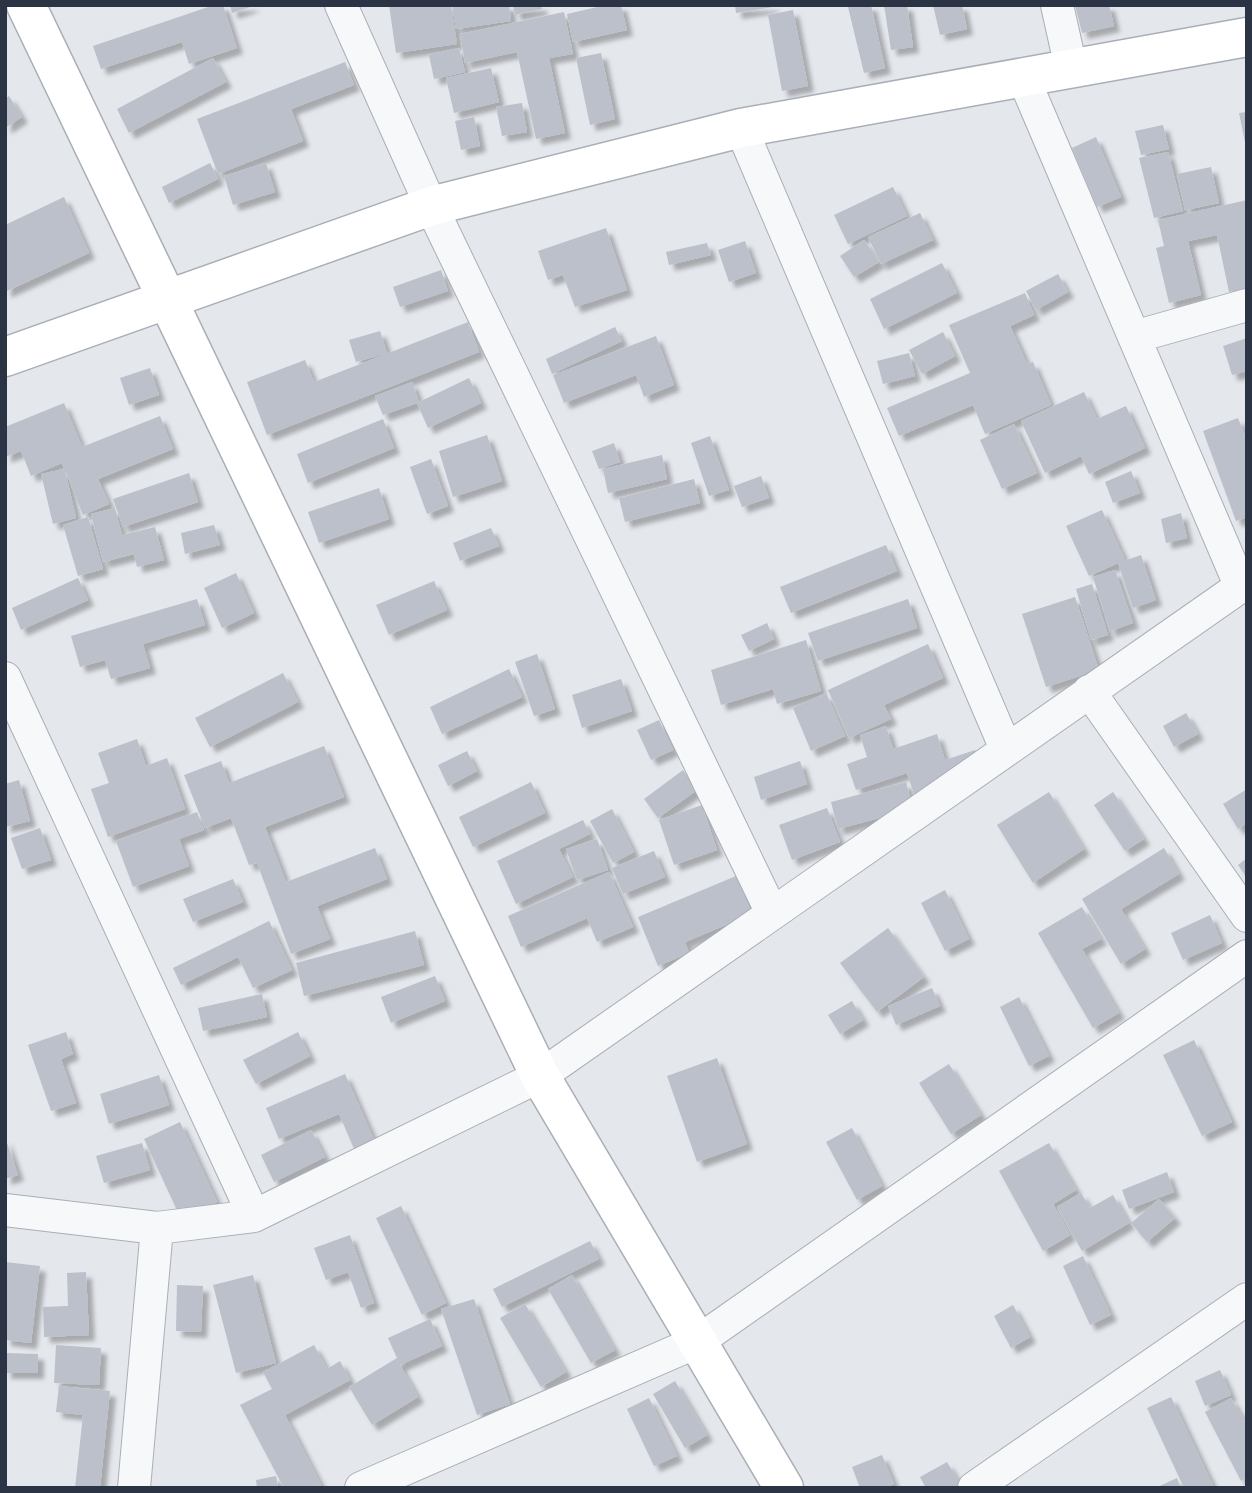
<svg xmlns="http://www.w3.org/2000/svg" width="1252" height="1493" font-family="Raleway,sans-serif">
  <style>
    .building { fill: #bbc0ca; filter: url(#shadow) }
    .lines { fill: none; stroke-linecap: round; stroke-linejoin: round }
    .street-casing { stroke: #a9aeb7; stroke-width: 34 }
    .secondary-casing { stroke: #a9aeb7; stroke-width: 41 }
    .street { stroke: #f7f8fa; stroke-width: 32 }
    .secondary { stroke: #fff; stroke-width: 38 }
  </style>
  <defs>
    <filter id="shadow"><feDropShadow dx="6" dy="6" stdDeviation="2" flood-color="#0004"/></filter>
  </defs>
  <rect width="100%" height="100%" fill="#e4e7ec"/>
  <path class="building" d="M214 5H223L237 48 189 64 182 42 101 69 93 46Z
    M230 5H253V6L232 13Z
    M389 5H451L457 44 396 53Z
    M452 5H509L511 21 456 29Z
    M513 5H541L542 9 515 15Z
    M606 5H621L627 30 573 42 567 14Z
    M735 5H773V7L736 13Z
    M857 5H871L885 68 864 73 848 7Z
    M884 5H907L913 47 891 50Z
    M933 5H962L967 29 940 35Z
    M1075 5H1109L1114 26 1082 33Z
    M793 10 808 86 782 91 768 15Z
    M564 12 573 54 549 58 565 133 536 139 517 52 465 63 460 34Z
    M459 48 465 72 434 79 429 55Z
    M601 53 615 119 590 125 576 58Z
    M213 58 226 82 129 133 117 109Z
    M345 62 354 85 291 109 303 141 218 174 197 119Z
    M491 68 499 102 454 113 446 78Z
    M9 96 22 117 5 128V99Z
    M522 103 527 132 502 136 496 107Z
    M1247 112V146L1246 147 1239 113Z
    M474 117 480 146 461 150 455 121Z
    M1163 125 1169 149 1141 155 1135 131Z
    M1096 137 1121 197 1097 207 1072 148Z
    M1168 152 1183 211 1154 218 1139 158Z
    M210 163 218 179 169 203 162 187Z
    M266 163 275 192 233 205 224 176Z
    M1211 167 1219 203 1185 210 1177 174Z
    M893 187 907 216 848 244 834 215Z
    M64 197 89 253 5 292V225Z
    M1247 200V289L1229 292 1217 235 1188 241 1201 295 1169 303 1156 248 1164 246 1158 220Z
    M920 213 933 240 881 264 868 237Z
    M606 228 627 290 575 307 563 275 548 280 538 251Z
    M864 240 879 262 854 277 840 256Z
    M745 241 756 273 729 282 718 250Z
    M707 243 711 255 669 265 666 252Z
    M942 263 957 293 884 329 870 299Z
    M441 270 448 291 400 307 393 287Z
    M1058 274 1068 292 1036 310 1026 291Z
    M1025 293 1034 315 1010 326 1027 364 1033 362 1051 405 985 434 973 405 899 436 887 408 970 373 949 325Z
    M468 322 479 352 267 435 247 382 305 360 314 382Z
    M615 327 622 341 552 374 546 359Z
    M380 331 387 353 356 362 349 340Z
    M943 332 955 356 922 374 909 350Z
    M656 336 674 385 644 397 636 375 564 403 553 375Z
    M1247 338V371L1232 375 1223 346Z
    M909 353 915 376 883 384 877 361Z
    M150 368 159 395 129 405 120 378Z
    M469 378 481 403 428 428 417 403 383 415 375 396 412 382 419 402Z
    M1084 392 1097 419 1126 406 1145 448 1089 474 1081 456 1045 473 1021 421Z
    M64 403 82 447 160 416 173 449 98 479 109 504 83 515 65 470 76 518 53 524 41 474 64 469 62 463 31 476 21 451 5 457V427Z
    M1238 418 1247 441V517L1236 521 1203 431Z
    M383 419 394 448 308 483 297 454Z
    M1014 424 1037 473 1002 489 980 440Z
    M487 435 502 481 453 497 439 451Z
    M710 436 729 490 709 496 691 443Z
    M614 443 620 462 599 469 592 451Z
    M662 455 667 479 608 493 603 469Z
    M431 459 448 506 427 514 410 467Z
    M1131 471 1140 493 1113 503 1105 482Z
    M189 473 198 502 123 527 113 499Z
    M761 476 769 498 742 507 734 486Z
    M694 479 700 503 625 522 619 498Z
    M379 488 389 519 319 543 308 512Z
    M115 508 122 535 155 527 164 560 137 567 134 554 103 562 91 514Z
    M1102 510 1125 560 1089 576 1066 526Z
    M1181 513 1187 538 1166 543 1161 519Z
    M88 517 103 569 78 576 63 525Z
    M214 525 220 545 185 554 181 533Z
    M491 528 499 546 460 561 453 543Z
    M886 545 897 571 791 613 780 587Z
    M1141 555 1156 600 1133 608 1118 563Z
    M1115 570 1133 623 1110 631 1093 577Z
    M236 573 254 613 222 628 204 588Z
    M78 578 88 600 21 630 12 608Z
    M434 581 447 610 389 635 376 605Z
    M1092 584 1108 635 1091 640 1076 589Z
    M1075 597 1099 670 1046 687 1022 614Z
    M197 599 205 625 143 644 150 668 111 679 105 660 80 667 71 636Z
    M908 599 917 628 818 661 808 633Z
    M767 623 774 639 749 651 741 635Z
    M806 640 821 691 777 704 773 689 721 705 711 670Z
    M928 644 943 678 884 705 891 719 849 738 828 690Z
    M537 654 555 709 534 716 515 662Z
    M509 669 522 697 442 734 430 707Z
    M283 673 298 702 210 747 195 718Z
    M621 679 632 711 582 728 572 695Z
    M826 693 845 736 811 751 793 708Z
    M1186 713 1198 734 1174 747 1163 726Z
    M659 720 673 750 651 760 637 730Z
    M886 726 893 749 937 734 945 760 975 750 982 771 914 794 907 773 856 790 847 764 867 757 860 735Z
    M137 739 146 766 167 758 185 809 108 837 91 789 109 783 98 753Z
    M324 746 344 797 265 827 286 882 375 848 387 879 317 906 330 939 291 954 257 863 249 865 231 818 205 828 184 775 221 761 229 783Z
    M467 751 477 771 448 786 438 765Z
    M800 761 807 784 761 800 754 777Z
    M683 770 697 790 658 818 644 799Z
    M19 780 30 821 5 827V784Z
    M531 782 545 813 473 847 459 817Z
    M906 782 913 809 838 829 831 802Z
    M1247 789V823L1238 829 1223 804Z
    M1049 792 1084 849 1033 883 997 825Z
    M1113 792 1144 839 1125 851 1094 805Z
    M702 805 717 850 674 865 659 820Z
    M827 808 840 842 792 860 779 825Z
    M612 809 634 852 613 863 590 821Z
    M197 812 204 830 179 839 189 866 133 887 116 841Z
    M583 820 590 834 559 849 573 877 516 904 497 861Z
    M40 828 51 860 22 869 11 838Z
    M597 839 608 870 577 880 566 849Z
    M1164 848 1179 874 1121 909 1145 949 1121 964 1082 899Z
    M654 851 665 877 623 894 612 868Z
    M1247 858V878L1238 865Z
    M609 872 633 927 597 942 587 918 521 947 508 916Z
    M736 876 752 914 685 942 689 953 658 966 638 917Z
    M233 879 243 902 193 922 183 899Z
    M945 890 969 939 945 951 921 903Z
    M1082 907 1101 939 1082 949 1119 1013 1093 1028 1038 933Z
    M1210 915 1222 943 1183 960 1171 933Z
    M269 921 292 970 253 988 238 957 181 985 173 968Z
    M888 928 924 977 877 1012 840 963Z
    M415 931 424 965 304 996 296 963Z
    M435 976 445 1001 391 1023 381 997Z
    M932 988 940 1006 896 1025 888 1006Z
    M262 994 267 1017 203 1031 198 1008Z
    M1019 997 1049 1056 1029 1066 1000 1007Z
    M852 1001 863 1020 840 1034 828 1015Z
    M66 1032 73 1054 61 1059 76 1103 51 1111 28 1045Z
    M298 1032 310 1056 256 1084 243 1060Z
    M1194 1040 1232 1122 1202 1136 1163 1055Z
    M717 1058 747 1144 697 1162 667 1076Z
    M949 1064 981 1115 951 1134 919 1083Z
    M345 1074 375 1142 355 1151 339 1114 279 1139 266 1108Z
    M159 1075 169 1105 109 1124 100 1094Z
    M180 1122 217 1202 181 1219 144 1139Z
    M852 1128 882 1186 857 1200 826 1142Z
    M311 1130 325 1157 274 1182 261 1155Z
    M5 1137 18 1175 5 1179Z
    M142 1143 150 1170 104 1183 96 1156Z
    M1049 1143 1076 1190 1053 1204 1070 1235 1043 1251 999 1171Z
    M1167 1172 1174 1192 1129 1209 1122 1190Z
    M1081 1193 1090 1208 1113 1195 1129 1223 1082 1251 1057 1207Z
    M1159 1199 1175 1218 1147 1242 1131 1223Z
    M401 1206 446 1303 422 1315 376 1218Z
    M350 1235 374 1303 361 1308 348 1272 326 1280 314 1248Z
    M590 1241 599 1259 502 1307 493 1289Z
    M1083 1256 1111 1315 1090 1325 1063 1266Z
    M5 1262 40 1266 31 1343 5 1340Z
    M86 1272 89 1335 44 1337 43 1307 68 1306 67 1273Z
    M253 1275 276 1363 236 1373 213 1285Z
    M572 1275 615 1350 591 1363 548 1289Z
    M177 1285 203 1286 201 1332 176 1331Z
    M474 1299 510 1404 477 1415 441 1309Z
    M525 1304 566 1372 541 1387 500 1318Z
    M1013 1305 1030 1337 1011 1348 994 1316Z
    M430 1319 442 1346 400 1365 418 1397 372 1425 349 1387 397 1358 388 1338Z
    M56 1345 101 1348 99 1385 54 1383Z
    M314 1345 327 1369 340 1361 350 1380 285 1415 321 1485 316 1488H284L240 1405 272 1389 263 1372Z
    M5 1353 38 1354V1373H5Z
    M1220 1370 1231 1395 1205 1406 1195 1381Z
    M675 1381 707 1435 685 1448 653 1394Z
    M59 1386 110 1391 100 1488H75L83 1415 56 1412Z
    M1171 1397 1214 1488H1184L1147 1408Z
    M649 1398 677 1456 654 1466 627 1409Z
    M1231 1398 1247 1426V1477L1241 1481 1205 1412Z
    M882 1455 894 1484 884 1488H860L852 1467Z
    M947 1462 960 1484 954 1488H926L920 1477Z
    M276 1476 278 1488H257L256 1480Z
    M1177 1478 1181 1488H1155Z"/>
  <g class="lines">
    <g class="street-casing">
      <path id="street" d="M341 5 431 206 772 913
        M1057 5 1071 68
        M1023 77 1240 585
        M741 128 1006 749
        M1134 337 1247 305
        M5 678 254 1216
        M1089 691 1247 916
        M5 1210 157 1228 254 1216 540 1076 1247 582
        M134 1488 157 1228
        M361 1488 697 1342 1247 956
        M974 1488 1247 1299"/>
    </g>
    <g class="secondary-casing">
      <path id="secondary" d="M26 5 540 1076 784 1488
        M5 357 431 206 741 128 1247 37"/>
    </g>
    <use href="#street" class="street"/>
    <use href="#secondary" class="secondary"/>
  </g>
  <rect width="1252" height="1493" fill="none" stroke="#2b3445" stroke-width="14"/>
</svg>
